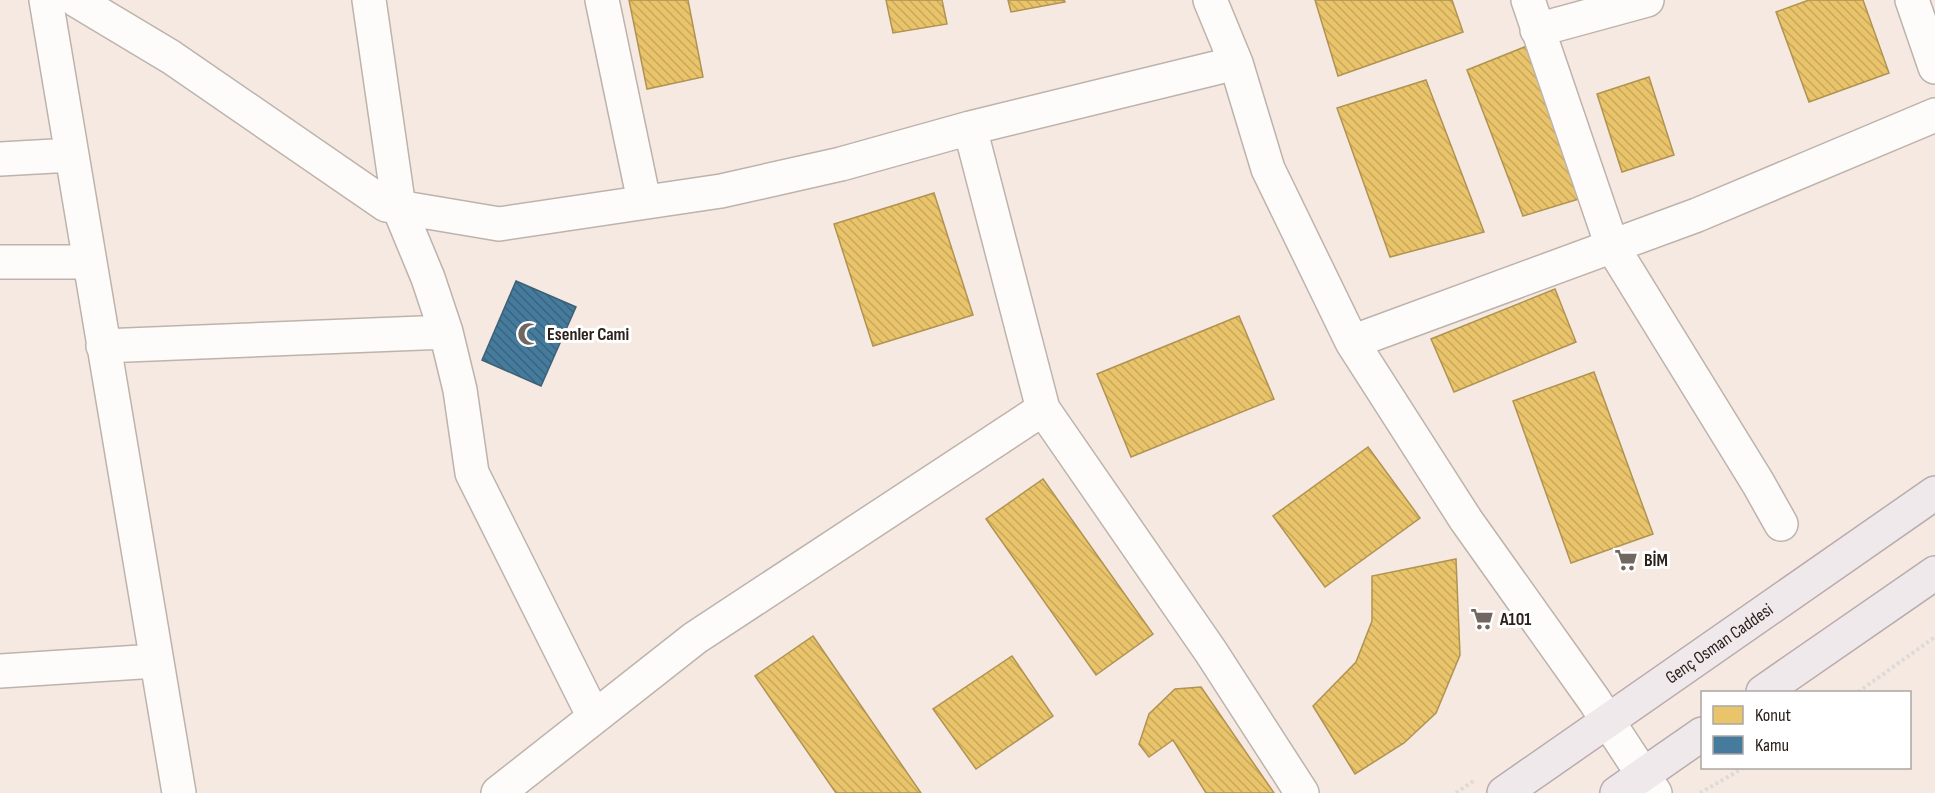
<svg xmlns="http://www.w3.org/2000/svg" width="1935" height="793" font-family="'Sofia Sans Condensed',sans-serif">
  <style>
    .homes { fill: url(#homes-back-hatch); stroke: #b09352; stroke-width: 1.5 }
    .public { fill: url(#public-back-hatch); stroke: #3d6076; stroke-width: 1.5 }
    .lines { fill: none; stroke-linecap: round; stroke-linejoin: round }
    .minor-casing { stroke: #bdb3ac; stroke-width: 36 }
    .major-casing { stroke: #baabae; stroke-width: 36 }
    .path { stroke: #dddad8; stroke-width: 4; stroke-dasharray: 3 3; stroke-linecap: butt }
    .minor { stroke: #fefcfa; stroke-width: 33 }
    .major { stroke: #f0e9ec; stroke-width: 33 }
    .labels { text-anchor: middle; stroke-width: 6; stroke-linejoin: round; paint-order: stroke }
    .poi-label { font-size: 18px; font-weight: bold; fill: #2b201a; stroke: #fff; text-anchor: start }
    .street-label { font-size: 18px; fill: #2b201a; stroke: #fff }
  </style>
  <defs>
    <pattern id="homes-back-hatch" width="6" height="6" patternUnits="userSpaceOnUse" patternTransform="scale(1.5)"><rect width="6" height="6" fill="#e9c46a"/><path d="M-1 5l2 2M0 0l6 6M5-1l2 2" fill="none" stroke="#c8a85b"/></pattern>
    <pattern id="public-back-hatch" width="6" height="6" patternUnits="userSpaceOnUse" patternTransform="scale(1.5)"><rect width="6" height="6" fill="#457b9d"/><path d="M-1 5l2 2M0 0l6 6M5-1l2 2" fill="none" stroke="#3a647f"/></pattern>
  </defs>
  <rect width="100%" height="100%" fill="#f6e9e1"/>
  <path class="homes" d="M629 0H688L703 77 647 89Z
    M886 0H942L947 24 893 33Z
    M1008 0H1064L1065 2 1011 12Z
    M1315 0H1452L1463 32 1338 76Z
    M1809 0H1863L1889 73 1809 102 1776 12Z
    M1527 46 1582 198 1523 216 1467 70Z
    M1649 77 1674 155 1622 172 1597 94Z
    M1426 80 1484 232 1390 257 1337 108Z
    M934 193 973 315 873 346 834 224Z
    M1555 289 1576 342 1454 392 1431 339Z
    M1239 316 1274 399 1131 457 1097 374Z
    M1594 372 1653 534 1571 563 1513 401Z
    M1368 447 1420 518 1325 587 1273 516Z
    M1043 479 1153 634 1096 675 986 519Z
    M1456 559 1460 655 1436 713 1404 743 1355 774 1313 706 1356 662 1372 621V576Z
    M813 636 921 793H836L755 676Z
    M1012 656 1053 716 976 769 933 709Z
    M1201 687 1274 793H1206L1173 740 1149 757 1139 744 1149 714 1175 689Z"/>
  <path class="public" d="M516 281 576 307 541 386 482 360Z"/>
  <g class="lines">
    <g class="minor-casing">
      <path id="minor" d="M46 0 179 793
        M76 0 171 57 386 205 499 224 721 191 841 164 970 128 1236 63
        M369 0 399 208 428 278 446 332 460 390 472 473 594 717
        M602 0 644 201
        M1210 0 1236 63 1268 169 1352 342 1466 520 1594 700 1655 793
        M1528 0 1612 246 1758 483 1781 524
        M1912 0 1935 67
        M1537 30 1647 0
        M970 128 1043 409 1211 652 1302 793
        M0 159 72 155
        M0 262H89
        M1352 342 1697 215 1935 115
        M103 346 446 332
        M0 671 156 661
        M498 793 695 638 1043 409"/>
    </g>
    <g class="major-casing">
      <g id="major">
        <path d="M1763 692 1935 573"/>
        <path id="s1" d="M1504 793 1935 493"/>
        <path d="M1617 793 1702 734"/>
      </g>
    </g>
    <path class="path" d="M1858 692 1935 637
      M1456 793 1475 780
      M1700 793 1743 768"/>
    <use href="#minor" class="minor"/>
    <use href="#major" class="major"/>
  </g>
  <defs>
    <g id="mosque-bare" transform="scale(1.8)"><path d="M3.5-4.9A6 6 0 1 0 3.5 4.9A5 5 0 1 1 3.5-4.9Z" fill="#726660" stroke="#fff" stroke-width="2.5" paint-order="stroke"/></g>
    <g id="supermarket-bare" transform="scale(1.8)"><path d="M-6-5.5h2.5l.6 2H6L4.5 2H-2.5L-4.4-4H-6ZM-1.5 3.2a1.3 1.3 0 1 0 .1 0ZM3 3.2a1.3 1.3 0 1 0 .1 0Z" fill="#726660" stroke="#fff" stroke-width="2.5" paint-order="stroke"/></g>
  </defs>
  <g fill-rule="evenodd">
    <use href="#mosque-bare" x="529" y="334"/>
    <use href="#supermarket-bare" x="1626" y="560"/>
    <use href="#supermarket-bare" x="1482" y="619"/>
  </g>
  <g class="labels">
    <g class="poi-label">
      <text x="547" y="340">Esenler Cami</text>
      <text x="1644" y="566">BİM</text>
      <text x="1500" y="625">A101</text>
    </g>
    <g class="street-label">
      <text dy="6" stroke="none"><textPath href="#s1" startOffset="262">Genç Osman Caddesi</textPath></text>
    </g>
  </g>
  <rect x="1701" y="691" width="210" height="78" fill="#ffffff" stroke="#aaa6a3" stroke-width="1.5"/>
  <rect x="1713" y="706" width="30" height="18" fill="#e9c46a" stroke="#aaa6a3" stroke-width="1.5"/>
  <text x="1755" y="721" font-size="18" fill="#2b201a">Konut</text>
  <rect x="1713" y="736" width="30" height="18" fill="#457b9d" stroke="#aaa6a3" stroke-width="1.5"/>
  <text x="1755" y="751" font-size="18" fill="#2b201a">Kamu</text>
</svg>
